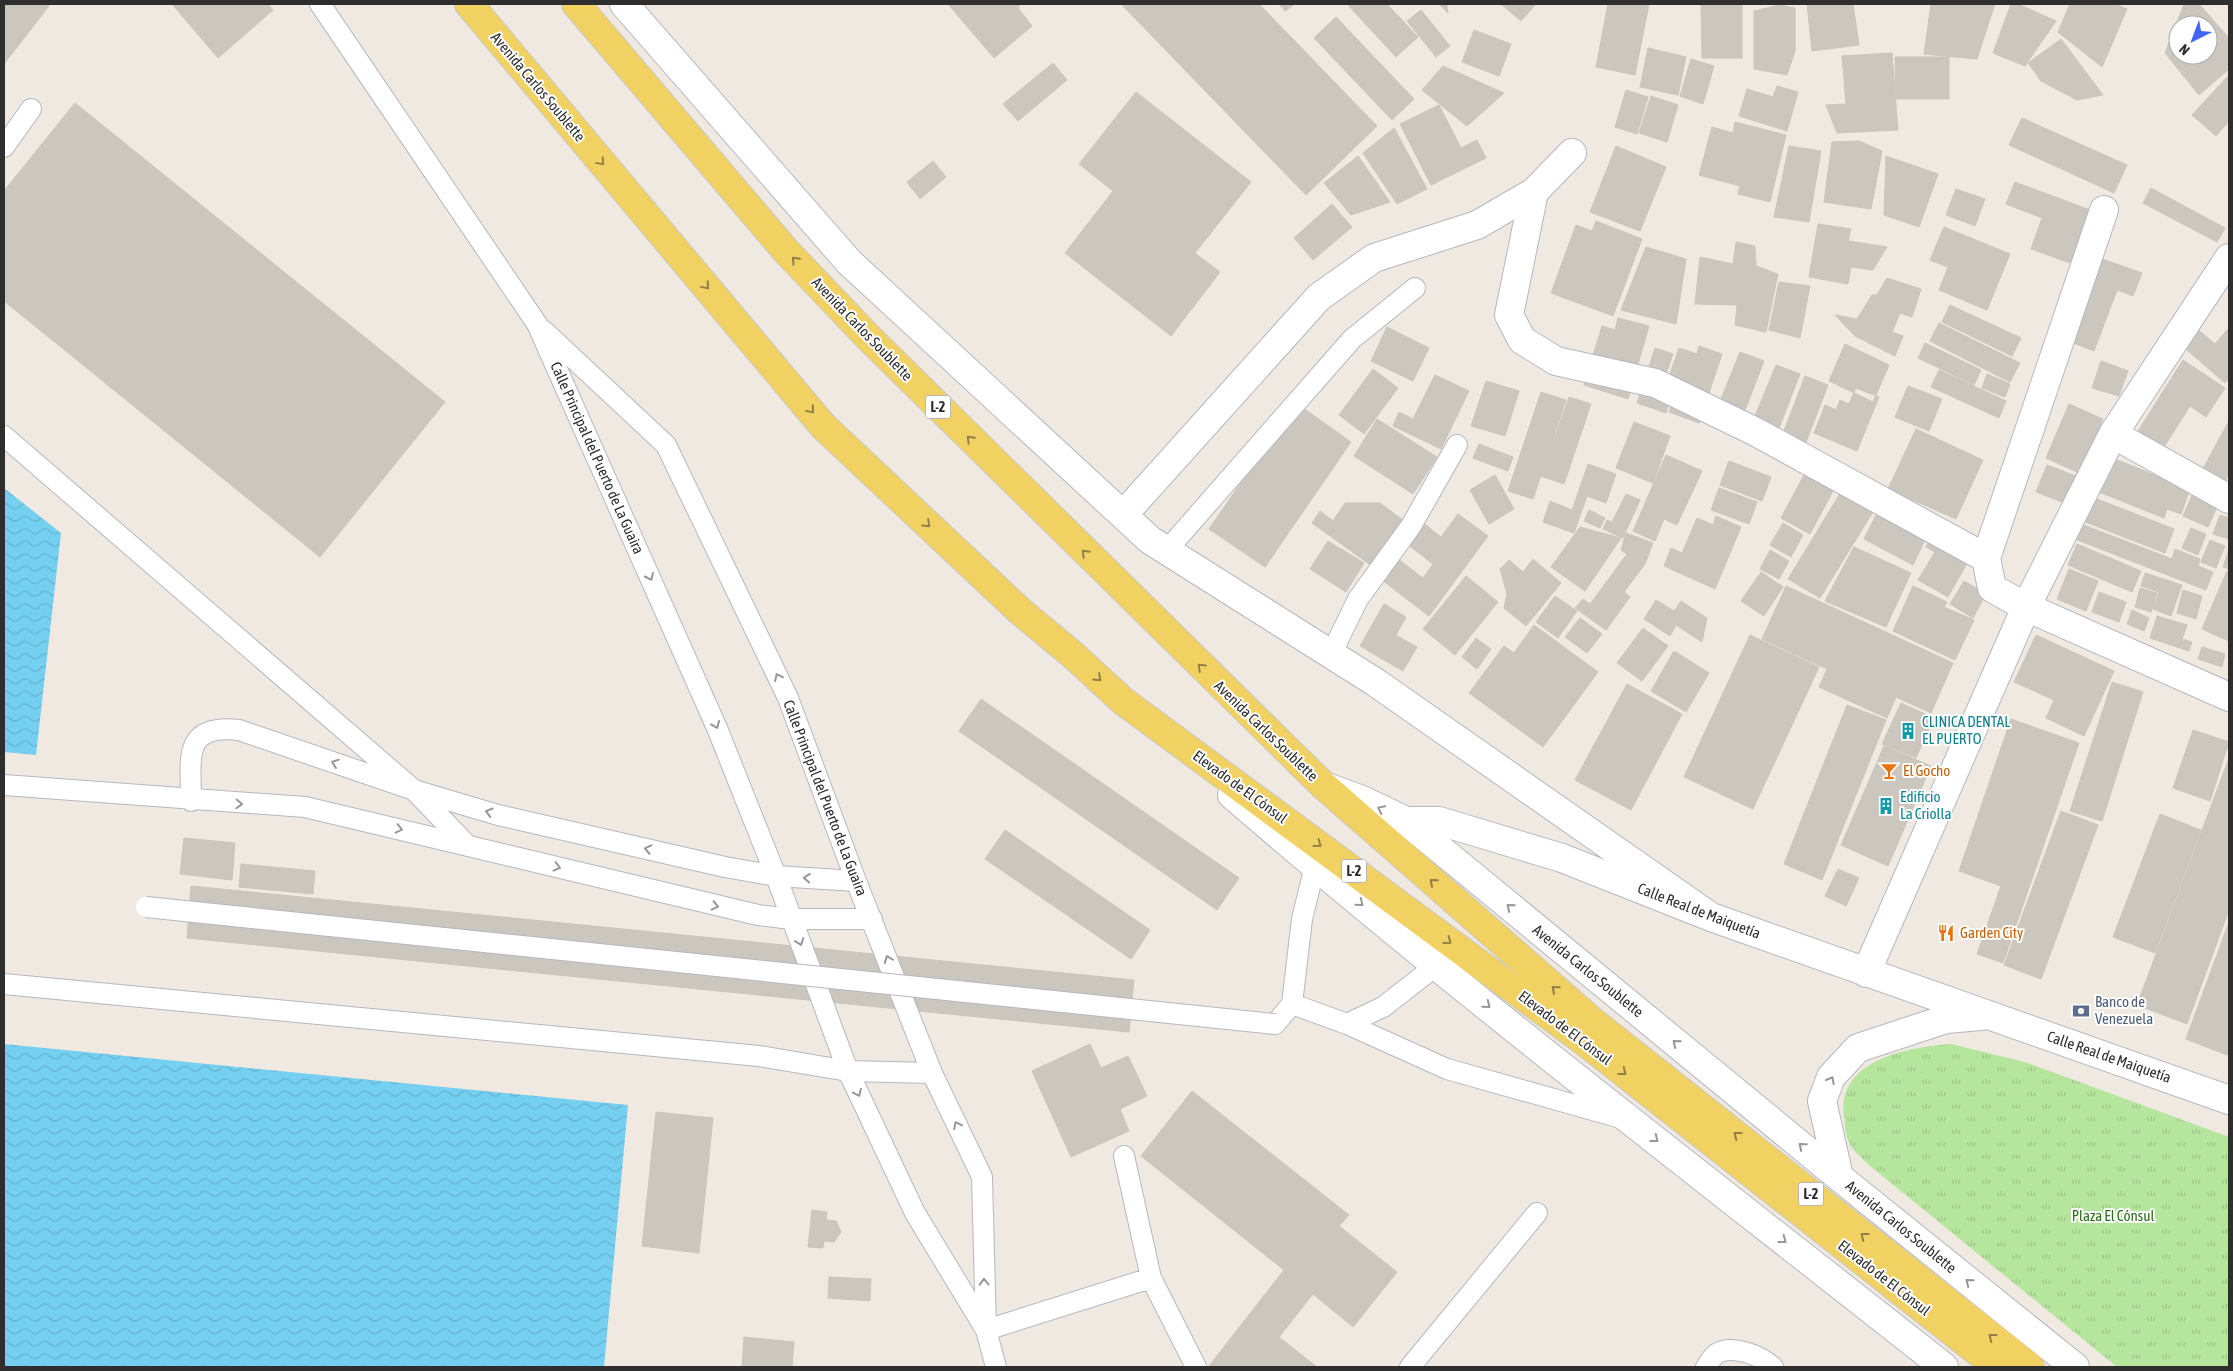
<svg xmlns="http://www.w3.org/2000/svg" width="2233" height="1371" font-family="'Asap Condensed',sans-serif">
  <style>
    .park { fill: url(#park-tufts) }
    .water { fill: url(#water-waves) }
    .building { fill: #cbc7bf; stroke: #cbc5ba; fill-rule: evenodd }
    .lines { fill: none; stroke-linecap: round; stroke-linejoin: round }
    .lane-casing { stroke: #b4b7c1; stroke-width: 22 }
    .street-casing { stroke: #b4b7c1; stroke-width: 30 }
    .secondary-casing { stroke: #b4b7c1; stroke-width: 30 }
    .primary-casing { stroke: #c9c9c9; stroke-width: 30 }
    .lane { stroke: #fff; stroke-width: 20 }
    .street { stroke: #fff; stroke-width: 28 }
    .secondary { stroke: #fff; stroke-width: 28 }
    .primary { stroke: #f2d163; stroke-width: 28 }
    .lane-bridge-casing { stroke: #b4b7c1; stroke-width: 22; stroke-linecap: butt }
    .lane-bridge { stroke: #fff; stroke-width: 20 }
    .oneway { stroke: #908048 }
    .oneway2 { stroke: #969696 }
    .labels { text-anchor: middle; stroke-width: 4; stroke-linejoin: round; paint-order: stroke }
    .shield { fill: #fff; stroke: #6d6d6d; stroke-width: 1 }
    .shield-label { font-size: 14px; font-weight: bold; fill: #2e2e2e }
    .street-label { font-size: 15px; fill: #2e2e2e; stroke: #fff }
    .culture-label { font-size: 15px; fill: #0d838f; stroke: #fff; text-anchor: start }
    .food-label { font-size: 15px; fill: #c56008; stroke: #fff; text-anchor: start }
    .service-label { font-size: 15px; fill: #4e5e75; stroke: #fff; text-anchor: start }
    .park-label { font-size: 15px; fill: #2c6e1b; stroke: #fff }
  </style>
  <defs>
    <pattern id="park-tufts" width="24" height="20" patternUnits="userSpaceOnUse" patternTransform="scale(1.25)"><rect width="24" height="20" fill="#b6e59e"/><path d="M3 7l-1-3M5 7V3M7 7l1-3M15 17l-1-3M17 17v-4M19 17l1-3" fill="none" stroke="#9dc588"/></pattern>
    <pattern id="water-waves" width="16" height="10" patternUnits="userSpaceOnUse" patternTransform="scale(1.25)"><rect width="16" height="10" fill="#75cff0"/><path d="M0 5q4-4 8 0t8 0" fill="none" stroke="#66b2ce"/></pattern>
  </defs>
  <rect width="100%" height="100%" fill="#efe9e1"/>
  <path class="park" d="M1951 1044 2025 1062 2229 1137V1367H2117L1870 1166C1849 1145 1847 1147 1844 1117 1836 1060 1908 1047 1951 1044Z"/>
  <path class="water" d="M4 488 61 533 36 755 4 752Z
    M4 1044 628 1105 604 1367H4Z"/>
  <path class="building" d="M4 4H46L49 6 4 64Z
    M172 4H268L273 10 218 58Z
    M948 4H1021L1018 8 1032 26 994 58Z
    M1121 4H1259L1377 126 1306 195Z
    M1279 4H1295L1285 11Z
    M1347 4H1387L1418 37 1396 57Z
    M1439 4H1447L1448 13Z
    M1501 4H1536L1521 21Z
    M1608 4H1649L1635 75 1596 67Z
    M1701 4H1742V58H1702Z
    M1807 4H1853L1859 45 1812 51Z
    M1931 4H1995L1977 59 1924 54Z
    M2011 4H2018L2056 21 2025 66 1993 53Z
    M2070 4H2115L2127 9 2102 67 2058 32Z
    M2184 4H2199L2229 38V69L2199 95 2165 53ZM2178 25H2208V55H2178Z
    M1780 5 1795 8V51L1787 75 1754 69V11Z
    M1421 10 1450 46 1436 57 1407 21Z
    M1336 17 1414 99 1392 120 1314 38Z
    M1474 30 1511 44 1499 76 1462 62Z
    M2061 39 2103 95 2077 100 2041 81 2028 63Z
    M1648 48 1686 57 1678 95 1640 87Z
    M1892 53 1898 130 1837 133 1826 105 1846 104 1842 56Z
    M1895 57H1949V99H1896Z
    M1691 59 1714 66 1703 104 1680 96Z
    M1053 63 1067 80 1018 121 1003 104Z
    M1443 66 1504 93 1467 126 1422 90Z
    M2229 75V121L2216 136 2192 115Z
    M1777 86 1798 92 1787 131 1739 116 1747 89 1773 97Z
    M1626 90 1648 97 1637 134 1615 127Z
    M1136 92 1251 182 1195 253 1220 272 1171 336 1065 253 1113 191 1079 164Z
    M1651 96 1678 105 1667 142 1639 133Z
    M75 103 445 402 320 557 4 301V191Z
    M1439 105 1461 148 1477 140 1486 158 1431 185 1400 124Z
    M2022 118 2127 165 2114 193 2009 145Z
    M1735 122 1786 135 1770 202 1738 194 1740 186 1699 175 1712 127 1733 133Z
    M1394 128 1427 189 1397 204 1363 153Z
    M1859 141 1882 151 1871 209 1824 202 1832 142Z
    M1616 146 1666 167 1640 231 1590 212Z
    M1789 146 1821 151 1809 222 1774 217Z
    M1358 156 1390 202 1351 215 1324 183Z
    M1886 156 1938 174 1919 227 1884 215Z
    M933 161 946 177 920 199 907 182Z
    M2015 182 2090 210 2070 263 2031 249 2042 218 2006 204Z
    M2151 188 2225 228 2217 242 2143 203Z
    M1956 189 1985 199 1975 226 1946 215Z
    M1332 204 1352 227 1313 260 1294 238Z
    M1596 221 1642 239 1613 316 1551 293 1576 225 1592 231Z
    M1818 224 1851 229 1848 241 1887 247 1873 270 1851 267 1848 284 1809 277Z
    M1944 227 2010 254 1987 310 1939 290 1948 267 1930 260Z
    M1736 242 1755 246 1756 266 1778 274 1766 332 1735 325 1737 305 1695 304 1700 257 1733 264Z
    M1646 247 1686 259 1676 324 1621 310Z
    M2094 256 2142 273 2133 296 2117 290 2094 351 2063 339Z
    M1887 278 1921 289 1912 317 1900 313 1892 332 1903 336 1895 356 1855 336 1835 315 1857 319 1872 295H1877Z
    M1779 282 1810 286 1800 338 1769 330Z
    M1950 305 2021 338 2012 356 1942 322Z
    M1618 318 1649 326 1628 399 1584 385 1602 326 1615 330Z
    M1939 323 2020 363 2010 382 1930 341Z
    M2194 326 2215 344 2228 329 2229 331V377L2225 383 2179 343Z
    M1387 327 1429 348 1413 381 1371 361Z
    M1925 343 1981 370 1974 385 1918 358Z
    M1845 344 1889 365 1873 402 1829 381Z
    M1699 346 1722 354 1699 423 1669 412 1678 389 1666 385 1679 348 1697 354Z
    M1655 348 1673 354 1662 386 1673 390 1666 413 1637 403Z
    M1740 352 1764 361 1742 418 1717 409Z
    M2183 360 2225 388 2206 417 2190 406 2164 447 2138 431Z
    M2101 361 2128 371 2119 396 2092 388Z
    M1776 365 1800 374 1778 431 1753 421Z
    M1373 369 1398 388 1364 434 1339 415Z
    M1939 370 2006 401 1999 418 1931 387Z
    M1987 374 2010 384 2005 397 1982 388Z
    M1435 375 1469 391 1441 449 1393 426 1399 412 1413 419Z
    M1805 376 1828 385 1805 445 1782 436Z
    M1486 381 1519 391 1505 436 1471 426Z
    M1908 386 1942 399 1929 431 1895 417Z
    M1856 388 1879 397 1857 451 1814 433 1825 405 1836 410 1840 400 1849 404Z
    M1541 392 1566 400 1533 499 1508 491Z
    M1569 397 1591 404 1564 484 1541 476Z
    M1296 403 1351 442 1265 567 1209 529Z
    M2069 404 2103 419 2079 473 2046 458Z
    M1377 419 1437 457 1413 494 1354 456Z
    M2229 421V474L2222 487 2200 474Z
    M1634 422 1670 436 1653 483 1616 468Z
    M1916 429 1983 460 1956 519 1888 489Z
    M1479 444 1513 457 1508 471 1473 458Z
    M1666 455 1702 471 1677 525 1664 519 1655 541 1633 531Z
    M2112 458 2190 489 2181 514 2167 509 2164 518 2099 492Z
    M1729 461 1771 477 1762 501 1720 485Z
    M1588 464 1616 474 1606 503 1587 496 1574 533 1543 522 1550 501 1572 510Z
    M2047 465 2078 477 2067 504 2036 492Z
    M1495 475 1514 509 1489 524 1470 490Z
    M1804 475 1833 491 1810 534 1781 518Z
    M1844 487 1876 507 1820 598 1788 579Z
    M1719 488 1757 502 1749 524 1711 510Z
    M2194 491 2219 503 2208 527 2183 516Z
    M1626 494 1640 500 1623 538 1603 529 1607 520 1612 522Z
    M2092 497 2174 529 2165 553 2083 521Z
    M1345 503H1380L1404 521 1372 566 1312 523 1320 511 1333 521Z
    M1589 510 1605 518 1600 528 1584 521Z
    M1877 513 1926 538 1913 565 1864 539Z
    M1458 514 1488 536 1429 616 1378 577 1394 556 1423 578 1433 564 1406 543 1422 522 1441 537Z
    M2220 515 2229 518V539L2213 534Z
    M1716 516 1741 527 1715 589 1664 566 1671 548 1682 553 1697 518 1713 525Z
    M1783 523 1803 535 1791 557 1770 545Z
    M2081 524 2172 559 2175 549 2200 559 2198 566 2213 572 2206 590 2075 539Z
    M1580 527 1621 538 1585 591 1551 567Z
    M2191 528 2206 534 2198 555 2182 548Z
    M1626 533 1653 543 1645 564 1624 592 1630 597 1606 630 1575 608 1583 599 1590 604 1627 554 1621 550Z
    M1932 536 1970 558 1948 597 1918 580 1935 552 1926 547Z
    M2210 540 2225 546 2216 568 2201 562Z
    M1328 541 1364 563 1346 592 1310 569Z
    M2077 544 2141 571 2132 592 2068 565Z
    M1854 547 1911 573 1886 627 1825 601Z
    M2229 549V569L2223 567Z
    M1770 550 1789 561 1779 579 1760 569Z
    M1533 559 1561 583 1526 626 1504 608 1507 594 1500 569 1509 560 1523 572Z
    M2069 569 2098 581 2086 611 2057 599Z
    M2227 571 2229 573V641L2202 629Z
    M1761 572 1783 587 1764 616 1741 601Z
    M2145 573 2182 585 2171 616 2153 609 2159 592 2141 586Z
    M1466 576 1498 602 1455 655 1423 629Z
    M1964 581 1986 594 1973 618 1950 604Z
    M1786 586 1953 663 1931 713 1896 697 1887 718 1819 687 1827 669 1762 639Z
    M1913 586 1947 602 1944 607 1974 620 1955 660 1893 631Z
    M2140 588 2157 593 2151 612 2135 607Z
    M2183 590 2202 596 2196 619 2177 613Z
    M2099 592 2126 602 2119 622 2092 612Z
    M1555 596 1577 611 1558 638 1536 622Z
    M1656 600 1674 611 1681 601 1707 618 1702 642 1676 625 1670 636 1644 619Z
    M1384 604 1406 617 1396 635 1417 647 1403 671 1360 646Z
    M2132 610 2149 618 2144 631 2127 624Z
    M2157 616 2187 625 2182 639 2192 642 2189 651 2150 638Z
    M1580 618 1602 634 1587 653 1565 637Z
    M1534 625 1598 672 1543 747 1469 693 1504 646 1514 653Z
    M1643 628 1668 646 1642 681 1617 663Z
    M1750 635 1819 667 1753 809 1684 777Z
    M2036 635 2114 671 2084 736 2046 718 2054 700 2014 682Z
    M1476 638 1491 649 1477 669 1462 657Z
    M2202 647 2225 654 2222 667 2198 659Z
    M1674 651 1709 673 1686 712 1651 691Z
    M2112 682 2143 692 2102 821 2070 811Z
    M1627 684 1682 714 1631 810 1575 780Z
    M981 699 1239 878 1217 910 959 731Z
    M1901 703 1934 718 1916 758 1882 744Z
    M1847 705 1886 720 1822 880 1784 864Z
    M2011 719 2079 743 2003 963 1977 954 2001 886 1959 871Z
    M2193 730 2229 742 2210 801 2173 788Z
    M1884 746 1931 766 1888 866 1841 845Z
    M2229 758V910L2187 1024 2137 1005Z
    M2061 811 2098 825 2041 979 2004 965Z
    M2160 814 2201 830 2155 953 2113 937Z
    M1005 830 1150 930 1131 959 985 859Z
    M184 838 235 843 232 880 180 874Z
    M241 864 315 871 313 894 239 887Z
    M1838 869 1859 878 1846 906 1825 896Z
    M191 886 1134 980 1129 1032 187 938Z
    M2229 922V1048L2227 1055 2186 1039Z
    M1090 1044 1101 1068 1128 1056 1147 1096 1120 1109 1129 1131 1071 1157 1032 1071Z
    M1192 1091 1349 1215 1339 1226 1397 1272 1353 1327 1313 1294 1279 1337 1317 1367 1209 1366 1284 1270 1141 1156Z
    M656 1112 713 1118 699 1253 642 1246Z
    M812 1210 827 1212 826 1220 836 1221 841 1232 834 1242 824 1241 823 1248 808 1247Z
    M829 1277 871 1279 870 1301 828 1298Z
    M744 1337 794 1342 792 1367H742Z"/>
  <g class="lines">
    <g class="lane-casing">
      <path id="lane" d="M320 4 537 324 717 728 776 876 848 1071 915 1213 986 1330
        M4 147 31 109
        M544 331 666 445 788 698 856 881 932 1073 982 1177 986 1330 996 1367
        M4 436 414 790 466 844
        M1167 550 1352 339 1415 288
        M1331 654 1358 599 1411 526 1457 445
        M4 785 305 807 758 915 791 919H872
        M191 801C191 758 182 724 239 730L414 790 498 815 725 867 776 876 856 881
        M4 984 759 1056 848 1071 932 1073
        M1292 1004 1302 919 1315 866
        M1275 1024 1292 1004 1347 1024 1383 1007 1437 965
        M1347 1024 1447 1069 1621 1118
        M1124 1156 1151 1278 1196 1367
        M986 1330 1151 1278
        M1410 1367 1537 1213
        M1706 1367C1709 1363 1712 1357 1716 1354 1732 1344 1760 1355 1773 1367"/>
    </g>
    <g class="street-casing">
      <path id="street" d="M624 4 849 262 1150 540 1375 682 1711 917
        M1534 192 1509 315 1522 340 1556 361 1655 383 1756 432 1986 558 1992 588 2026 607 2229 697
        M2113 434 2229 499
        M1123 515 1319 297 1374 258 1477 225 1534 192 1572 153
        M1986 558 2104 210
        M1406 821H1439L1562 858 1711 917 2229 1100
        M1866 973 2026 607 2113 434 2229 258
        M1839 1177 1822 1101 1831 1077 1858 1048 1946 1019 1981 1016"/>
    </g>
    <g class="secondary-casing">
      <path id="secondary" d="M1324 786 1362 800 1406 821 1839 1177 2075 1367
        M1232 795C1463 994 1706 1179 1944 1367"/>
    </g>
    <g class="primary-casing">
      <path id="primary" d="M469 4 823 426 1020 611 1073 655 1123 701 1585 1042 1997 1367
        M576 4 786 251 868 337 1324 786 1592 1021 2030 1367"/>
    </g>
    <use href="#lane" class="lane"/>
    <use href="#street" class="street"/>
    <use href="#secondary" class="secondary"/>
    <use href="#primary" class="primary"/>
    <g class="lane-bridge-casing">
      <path id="lane-bridge" d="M146 907 1275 1024"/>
    </g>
    <use href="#lane-bridge" class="lane-bridge"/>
  </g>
  <defs><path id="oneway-chevron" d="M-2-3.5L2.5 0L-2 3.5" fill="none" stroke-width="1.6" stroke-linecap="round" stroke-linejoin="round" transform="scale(1.25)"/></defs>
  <g class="oneway">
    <use href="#oneway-chevron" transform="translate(601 162) rotate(50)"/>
    <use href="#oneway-chevron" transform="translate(795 260) rotate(-133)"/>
    <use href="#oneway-chevron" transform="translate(706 286) rotate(50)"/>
    <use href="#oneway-chevron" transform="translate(811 410) rotate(50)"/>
    <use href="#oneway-chevron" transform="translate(970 439) rotate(-135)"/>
    <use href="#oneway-chevron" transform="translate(927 524) rotate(43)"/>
    <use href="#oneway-chevron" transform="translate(1085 553) rotate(-135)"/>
    <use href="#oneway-chevron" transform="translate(1201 667) rotate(-136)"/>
    <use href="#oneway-chevron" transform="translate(1098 678) rotate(43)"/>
    <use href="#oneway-chevron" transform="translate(1318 844) rotate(36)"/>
    <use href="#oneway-chevron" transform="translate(1433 882) rotate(-139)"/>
    <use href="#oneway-chevron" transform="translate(1448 941) rotate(36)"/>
    <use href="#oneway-chevron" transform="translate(1555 989) rotate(-139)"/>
    <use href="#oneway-chevron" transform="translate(1623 1072) rotate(38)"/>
    <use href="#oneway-chevron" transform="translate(1737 1135) rotate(-142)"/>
    <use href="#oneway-chevron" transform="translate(1864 1236) rotate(-142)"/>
    <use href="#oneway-chevron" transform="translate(1992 1337) rotate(-142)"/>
  </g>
  <g class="oneway2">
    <use href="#oneway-chevron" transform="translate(650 577) rotate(66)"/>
    <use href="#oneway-chevron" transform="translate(778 677) rotate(-116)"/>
    <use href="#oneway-chevron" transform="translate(716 725) rotate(67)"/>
    <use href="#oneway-chevron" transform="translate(335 763) rotate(-161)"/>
    <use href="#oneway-chevron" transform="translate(239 804) rotate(3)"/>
    <use href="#oneway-chevron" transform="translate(1381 809) rotate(-154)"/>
    <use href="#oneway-chevron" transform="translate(489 812) rotate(-164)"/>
    <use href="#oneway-chevron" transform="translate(399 829) rotate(13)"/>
    <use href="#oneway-chevron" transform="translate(648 849) rotate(-167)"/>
    <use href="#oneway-chevron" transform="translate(557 867) rotate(14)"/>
    <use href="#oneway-chevron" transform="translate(807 878) rotate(-176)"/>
    <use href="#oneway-chevron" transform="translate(1360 903) rotate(39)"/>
    <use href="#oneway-chevron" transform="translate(715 906) rotate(13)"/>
    <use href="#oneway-chevron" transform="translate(1510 907) rotate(-141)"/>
    <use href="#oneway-chevron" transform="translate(800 942) rotate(70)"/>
    <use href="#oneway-chevron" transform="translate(888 959) rotate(-111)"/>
    <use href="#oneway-chevron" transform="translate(1487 1005) rotate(39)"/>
    <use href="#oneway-chevron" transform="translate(1676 1043) rotate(-141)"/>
    <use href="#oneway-chevron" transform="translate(1831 1080) rotate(-62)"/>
    <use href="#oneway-chevron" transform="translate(858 1093) rotate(65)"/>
    <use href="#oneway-chevron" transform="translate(957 1125) rotate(-116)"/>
    <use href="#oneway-chevron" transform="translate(1655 1139) rotate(38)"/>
    <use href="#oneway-chevron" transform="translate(1802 1146) rotate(-141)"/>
    <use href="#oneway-chevron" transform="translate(1783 1240) rotate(38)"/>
    <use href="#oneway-chevron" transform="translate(984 1282) rotate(-91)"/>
    <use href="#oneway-chevron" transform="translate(1969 1282) rotate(-141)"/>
  </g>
  <defs>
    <g id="building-bare" transform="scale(1.35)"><path d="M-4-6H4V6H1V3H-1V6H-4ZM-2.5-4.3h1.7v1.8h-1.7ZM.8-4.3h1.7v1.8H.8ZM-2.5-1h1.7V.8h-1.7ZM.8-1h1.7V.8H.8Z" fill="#0f9aa8" stroke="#fff" stroke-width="2.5" paint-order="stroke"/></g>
    <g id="bar-bare" transform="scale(1.35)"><path d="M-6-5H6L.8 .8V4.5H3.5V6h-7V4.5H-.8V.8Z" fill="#e8710a" stroke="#fff" stroke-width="2.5" paint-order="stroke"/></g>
    <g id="restaurant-bare" transform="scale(1.35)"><path d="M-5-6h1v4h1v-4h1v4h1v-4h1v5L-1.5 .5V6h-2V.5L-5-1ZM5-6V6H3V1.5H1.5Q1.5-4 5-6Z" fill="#e8710a" stroke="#fff" stroke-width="2.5" paint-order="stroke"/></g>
    <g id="bank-bare" transform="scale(1.35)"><path d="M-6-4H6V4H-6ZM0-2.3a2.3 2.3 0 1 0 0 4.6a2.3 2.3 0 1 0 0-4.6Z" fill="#5c6f8a" stroke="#fff" stroke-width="2.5" paint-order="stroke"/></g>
  </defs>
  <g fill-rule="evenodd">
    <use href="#building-bare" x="1908" y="731"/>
    <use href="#bar-bare" x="1889" y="771"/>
    <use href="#building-bare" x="1886" y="806"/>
    <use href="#restaurant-bare" x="1946" y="933"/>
    <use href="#bank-bare" x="2081" y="1011"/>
  </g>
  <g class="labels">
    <g class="shield">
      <rect x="925.5" y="395.5" width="25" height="23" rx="4"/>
      <rect x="1341.5" y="859.5" width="25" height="23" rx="4"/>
      <rect x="1798.5" y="1182.5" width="25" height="23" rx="4"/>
    </g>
    <g class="shield-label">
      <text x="938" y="412">L-2</text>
      <text x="1354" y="876">L-2</text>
      <text x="1811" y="1199">L-2</text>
    </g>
    <g class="street-label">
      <text transform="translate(538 87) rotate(50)" y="5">Avenida Carlos Soublette</text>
      <text transform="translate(862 329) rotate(46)" y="5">Avenida Carlos Soublette</text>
      <text transform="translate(597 458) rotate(66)" y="5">Calle Principal del Puerto de La Guaira</text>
      <text transform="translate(1266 731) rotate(44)" y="5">Avenida Carlos Soublette</text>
      <text transform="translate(1240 787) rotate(36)" y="5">Elevado de El Cónsul</text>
      <text transform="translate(825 798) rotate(69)" y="5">Calle Principal del Puerto de La Guaira</text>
      <text transform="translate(1699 911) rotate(21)" y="5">Calle Real de Maiquetía</text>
      <text transform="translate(1588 971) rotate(39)" y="5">Avenida Carlos Soublette</text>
      <text transform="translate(1565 1028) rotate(37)" y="5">Elevado de El Cónsul</text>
      <text transform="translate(2109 1057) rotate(19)" y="5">Calle Real de Maiquetía</text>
      <text transform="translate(1901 1227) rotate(39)" y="5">Avenida Carlos Soublette</text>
      <text transform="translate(1884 1278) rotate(38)" y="5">Elevado de El Cónsul</text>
    </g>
    <g class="culture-label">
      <text x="1922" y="727">CLINICA DENTAL<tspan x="1922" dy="17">EL PUERTO</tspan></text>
      <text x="1900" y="802">Edificio<tspan x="1900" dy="17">La Criolla</tspan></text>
    </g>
    <g class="food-label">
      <text x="1903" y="776">El Gocho</text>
      <text x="1960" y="938">Garden City</text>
    </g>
    <g class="service-label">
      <text x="2095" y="1007">Banco de<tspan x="2095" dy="17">Venezuela</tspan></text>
    </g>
    <g class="park-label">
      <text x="2113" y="1221">Plaza El Cónsul</text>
    </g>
  </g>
  <rect width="2233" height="1371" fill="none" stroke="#2e2e2e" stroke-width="10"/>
  <g transform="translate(2193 40) rotate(222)"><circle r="24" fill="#ffffff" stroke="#ababab"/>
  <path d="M0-4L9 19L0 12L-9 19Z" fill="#4264fb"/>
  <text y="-8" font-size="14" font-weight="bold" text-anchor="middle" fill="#2e2e2e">N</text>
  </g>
</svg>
